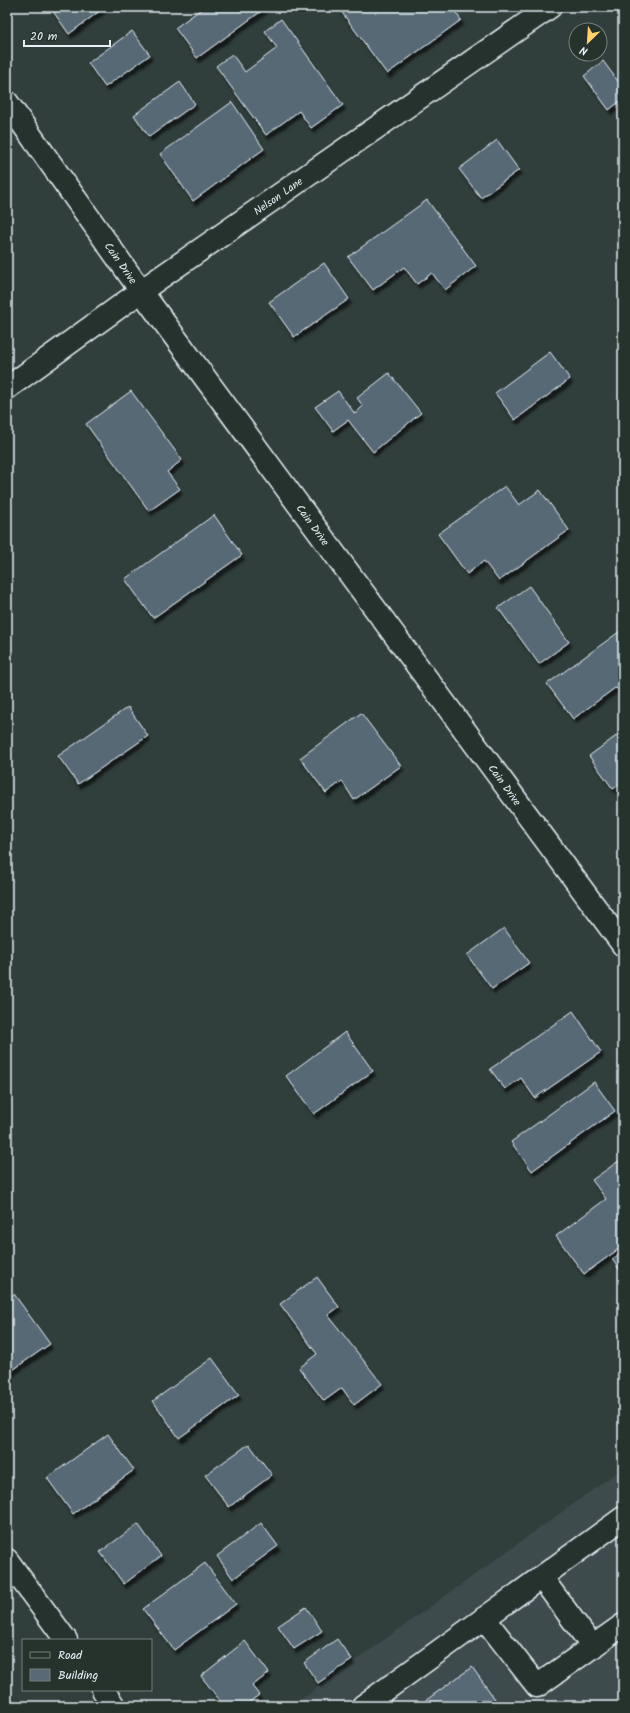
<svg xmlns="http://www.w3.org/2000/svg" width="630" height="1713" font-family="Kalam,sans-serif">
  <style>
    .built { fill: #3c4b4d }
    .building { fill: #596976; stroke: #e8f1f8; filter: url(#shadow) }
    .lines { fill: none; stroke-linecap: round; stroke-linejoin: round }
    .minor-casing { stroke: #e8f1f8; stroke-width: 25 }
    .minor { stroke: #26332d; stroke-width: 22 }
    .labels { text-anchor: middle; stroke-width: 4; stroke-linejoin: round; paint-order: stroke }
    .street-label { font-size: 11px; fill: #e8f1f8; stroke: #26332d }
  </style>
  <defs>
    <filter id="shadow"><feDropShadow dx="2.5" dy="4.5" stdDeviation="1" flood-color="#0009"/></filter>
  </defs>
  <rect width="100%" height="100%" fill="#303e3c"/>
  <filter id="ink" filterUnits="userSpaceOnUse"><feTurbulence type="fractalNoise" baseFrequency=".025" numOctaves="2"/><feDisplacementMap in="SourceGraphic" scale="8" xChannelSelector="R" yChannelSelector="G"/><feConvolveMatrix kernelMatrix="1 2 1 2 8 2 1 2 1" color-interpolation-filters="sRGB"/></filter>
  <g filter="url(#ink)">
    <path class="built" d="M623 1468V1706H292Z"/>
    <path class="building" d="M50 7H105L69 34Z
      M204 7H267L197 58 175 28Z
      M338 7H452L461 20 387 74Z
      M281 19 343 105 311 128 299 111 266 135 216 66 232 54 245 72 277 48 265 31Z
      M132 31 150 55 105 87 88 63Z
      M603 61 623 88V99L609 110 584 76Z
      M180 82 195 104 149 137 134 115Z
      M232 102 264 149 193 201 160 154Z
      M497 140 519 170 481 198 459 169Z
      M427 200 476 266 445 290 432 273 417 284 404 267 373 290 348 257Z
      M324 263 349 299 294 337 269 302Z
      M550 352 570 379 515 420 495 393Z
      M389 373 421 413 373 452 348 420 333 431 315 407 338 391 355 414 363 406 357 398Z
      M131 391 182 460 167 472 180 489 149 511 86 424Z
      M505 486 519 505 540 490 569 530 499 581 484 561 467 574 438 534Z
      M214 515 242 555 153 618 125 579Z
      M529 586 569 642 539 664 498 608Z
      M623 629V691L615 688 573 719 547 684Z
      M128 707 148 736 78 784 58 756Z
      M361 713 401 766 354 800 342 781 326 793 300 758Z
      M623 731V782L613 789 589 756Z
      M504 928 529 963 492 989 467 955Z
      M573 1011 601 1052 535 1098 521 1078 505 1089 490 1069Z
      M345 1032 373 1071 314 1114 286 1076Z
      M594 1082 615 1111 532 1171 511 1142Z
      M623 1158V1246L584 1274 556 1236 606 1199 592 1180Z
      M623 1252V1275L612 1259Z
      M317 1277 339 1307 328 1315 382 1384 354 1405 342 1388 324 1401 299 1368 317 1354 280 1304Z
      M14 1294 50 1344 7 1374V1299Z
      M212 1358 239 1395 179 1438 153 1401Z
      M108 1434 134 1470 73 1514 47 1478Z
      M249 1444 272 1475 229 1507 205 1475Z
      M261 1523 278 1546 233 1579 217 1556Z
      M138 1524 161 1556 124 1584 100 1552Z
      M205 1563 236 1604 174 1650 143 1609Z
      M306 1607 322 1631 294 1649 278 1626Z
      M337 1639 352 1660 318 1683 304 1663Z
      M245 1641 269 1673 252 1686 259 1695 244 1706H224L201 1676Z
      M472 1667 500 1706H418Z"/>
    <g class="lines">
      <g class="minor-casing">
        <path id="minor" d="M7 102 141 291 623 945
          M7 388 141 291 550 7
          M7 1560 66 1640
          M541 1577 593 1647
          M484 1618 537 1686 623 1625
          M103 1690 114 1706
          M363 1706 623 1518"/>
      </g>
      <use href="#minor" class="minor"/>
    </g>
  </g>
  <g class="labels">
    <g class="street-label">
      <text transform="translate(278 196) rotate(-35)" y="4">Nelson Lane</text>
      <text transform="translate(121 263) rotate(55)" y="4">Cain Drive</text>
      <text transform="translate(313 525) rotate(54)" y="4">Cain Drive</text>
      <text transform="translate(505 785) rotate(54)" y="4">Cain Drive</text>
    </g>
  </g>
  <rect width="630" height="1713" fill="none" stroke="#26332d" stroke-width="24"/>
  <rect x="12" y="12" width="606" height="1689" fill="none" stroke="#e8f1f8" stroke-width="1.5" filter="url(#ink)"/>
  <rect x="22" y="1639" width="130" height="52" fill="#26332d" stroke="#747f7e"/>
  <rect x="30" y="1652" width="20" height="6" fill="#26332d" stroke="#747f7e"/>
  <text x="58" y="1659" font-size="12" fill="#e8f1f8">Road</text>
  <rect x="30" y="1669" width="20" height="12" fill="#596976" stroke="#747f7e"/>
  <text x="58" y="1679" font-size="12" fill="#e8f1f8">Building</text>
  <g transform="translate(588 42) rotate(205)"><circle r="19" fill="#26332d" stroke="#747f7e"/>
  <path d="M0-3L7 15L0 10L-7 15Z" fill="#ffd166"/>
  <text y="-6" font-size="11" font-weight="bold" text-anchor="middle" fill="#e8f1f8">N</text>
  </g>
  <path d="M24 40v6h86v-6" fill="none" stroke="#e8f1f8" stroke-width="2"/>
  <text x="30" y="40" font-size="12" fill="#e8f1f8" stroke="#26332d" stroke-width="3" paint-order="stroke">20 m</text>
</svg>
